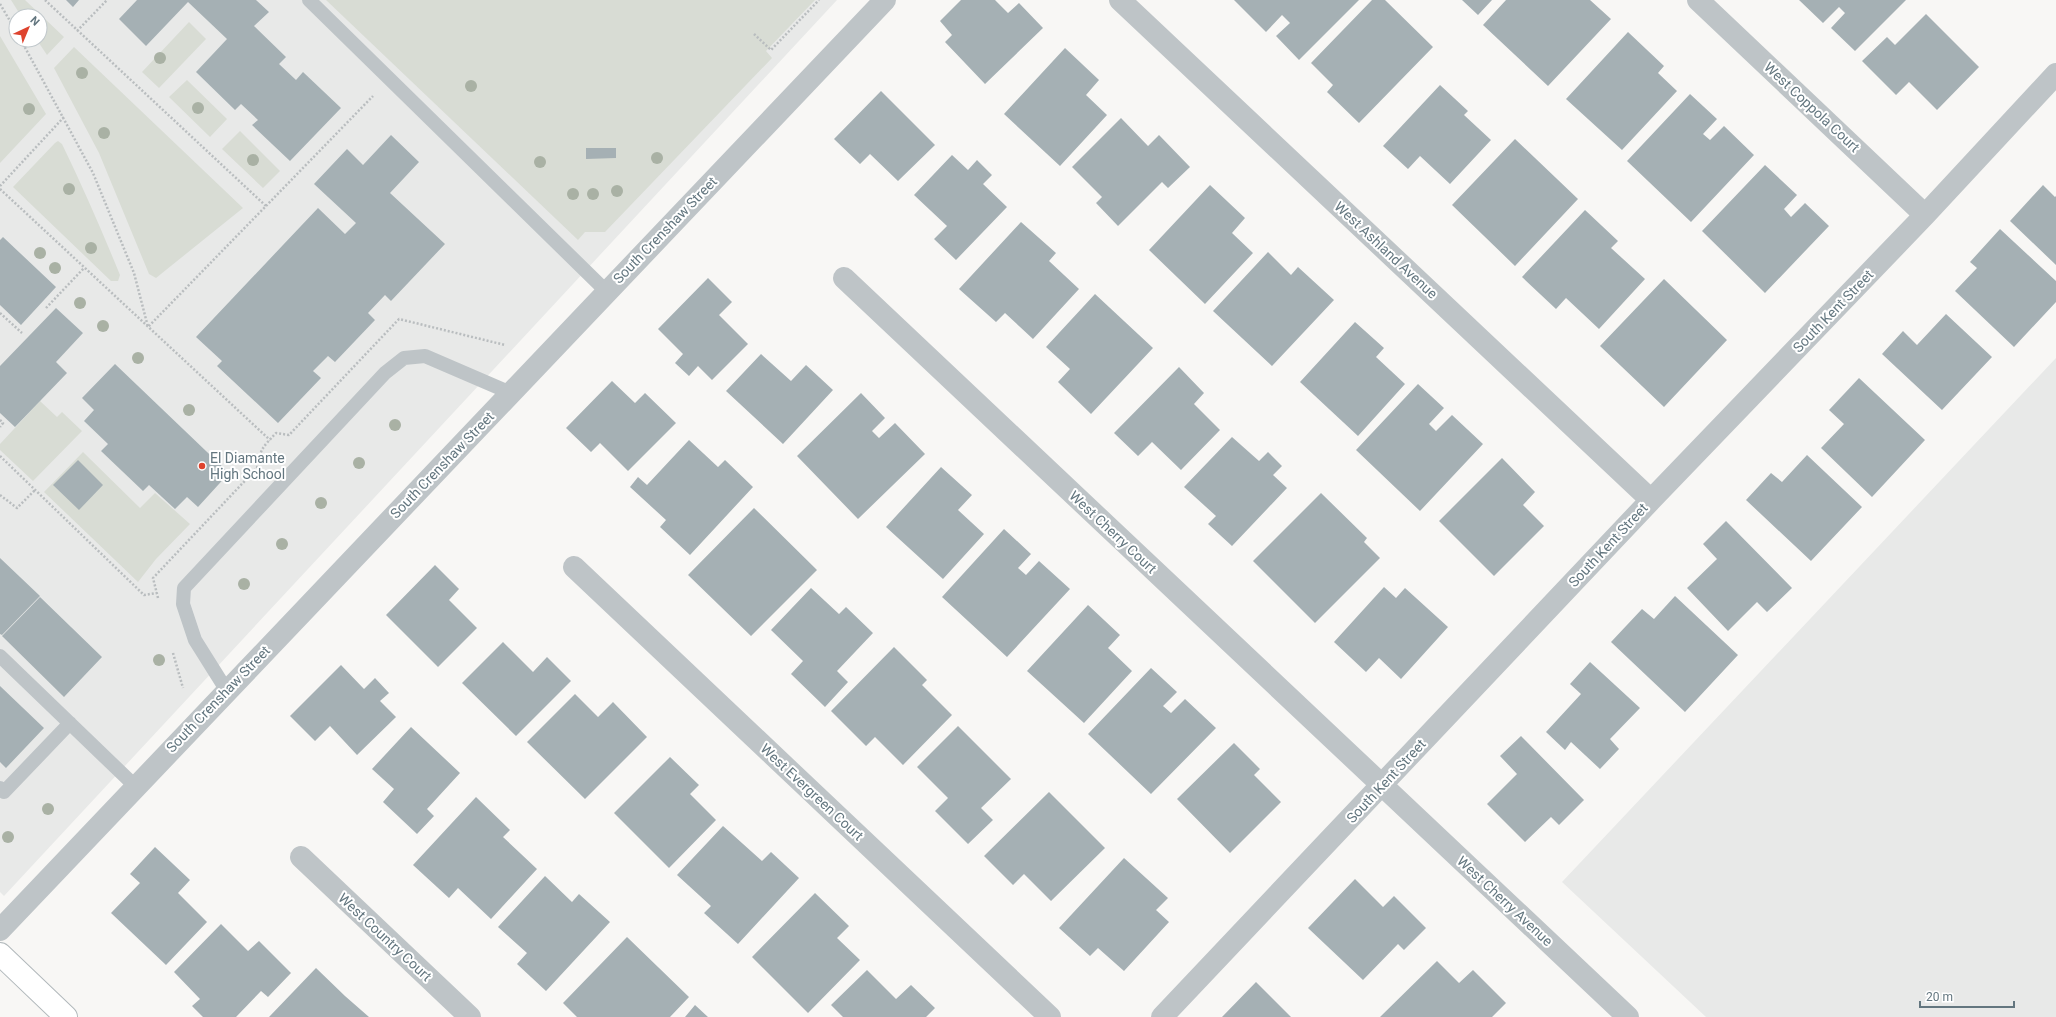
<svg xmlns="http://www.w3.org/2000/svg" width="2056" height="1017" font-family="Roboto,sans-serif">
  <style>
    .built { fill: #e8e9e8; fill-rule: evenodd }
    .green { fill: #d8dcd4 }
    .building { fill: #a5b0b4 }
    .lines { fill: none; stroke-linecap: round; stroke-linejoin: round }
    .secondary-casing { stroke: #b1b8bb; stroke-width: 24 }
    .path { stroke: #b9bdbf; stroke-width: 2.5; stroke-dasharray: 2 2; stroke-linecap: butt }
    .lane { stroke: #bec4c7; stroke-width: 14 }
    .street { stroke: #bec4c7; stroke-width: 22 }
    .secondary { stroke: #fff; stroke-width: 22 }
    .tree { fill: #a9b1a4 }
    .poi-dot { fill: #de432e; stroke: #fff; stroke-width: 1.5 }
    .labels { text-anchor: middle; stroke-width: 4; stroke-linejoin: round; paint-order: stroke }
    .street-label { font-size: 14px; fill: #63767f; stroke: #fff }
    .poi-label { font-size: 14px; fill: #63767f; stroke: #fff; text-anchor: start }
  </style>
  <rect width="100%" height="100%" fill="#f8f7f5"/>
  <path class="built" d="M0 0H837L4 896 0 892ZM16 16H40V40H16Z
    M2056 358V1017H1706L1562 882Z"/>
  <path class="green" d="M11 0H25L64 37 47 55 37 40H40V16H21Z
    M326 0H815L766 51 772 58 605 232H585L578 240Z
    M189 22 206 39 159 88 142 72Z
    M0 36 46 114 0 163Z
    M74 47 243 208 156 278 149 274 99 153 54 68Z
    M187 80 227 119 210 137 169 97Z
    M240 131 280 171 263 188 222 149Z
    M58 141 62 144C83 187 102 231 120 275L118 281H111L13 187 55 143Z
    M40 401 57 417 62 412 82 431 33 481 0 450V444Z
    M83 452 140 508 155 493 190 524 156 559 138 582 44 492Z"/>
  <path class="building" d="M66 0H79L73 7Z
    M137 0H256L269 12 254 26 286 57 279 64 296 80 303 72 341 108 290 161 252 125 258 120 241 104 235 110 196 72 227 39 188 2 146 46 119 19Z
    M961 0H995L1008 13 1019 3 1043 28 985 84 945 42 952 35 940 21Z
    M1234 0H1359L1299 60 1276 36 1290 23 1282 15 1266 32Z
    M1372 0H1385L1433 47 1359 123 1327 92 1333 85 1311 63Z
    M1462 0H1492L1478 15Z
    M1506 0H1590L1611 19 1548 86 1483 25Z
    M1799 0H1906L1855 51 1831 28 1845 13 1839 7 1823 23Z
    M1926 14 1979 67 1937 110 1909 82 1896 95 1862 61 1887 37 1895 45Z
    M1628 32 1664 66 1658 73 1677 91 1622 150 1566 99Z
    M1065 48 1099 80 1086 95 1107 115 1060 166 1004 114Z
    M1440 85 1468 111 1464 115 1491 140 1450 184 1420 156 1408 169 1383 146Z
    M881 91 935 145 898 181 870 154 860 164 834 139Z
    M1690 94 1717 119 1703 134 1710 140 1724 126 1754 155 1691 222 1627 161Z
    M1121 118 1148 146 1159 135 1190 167 1168 188 1162 182 1118 226 1096 203 1102 197 1072 167Z
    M391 135 419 162 390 193 445 244 391 301 385 295 368 313 375 320 335 362 328 356 313 371 321 378 278 423 217 366 222 361 196 337 318 208 345 234 356 223 314 184 347 149 363 165Z
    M1515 139 1578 199 1515 266 1452 205Z
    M586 148H616V158L586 159Z
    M952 155 968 170 977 160 992 175 983 184 1007 207 956 260 934 239 947 226 914 195Z
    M1765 165 1797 195 1784 209 1791 217 1805 203 1829 226 1765 293 1702 231Z
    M1210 185 1245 218 1232 233 1253 253 1205 304 1149 250Z
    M2043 185 2055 197 2056 196V265L2010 221Z
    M1585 210 1618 241 1611 248 1645 279 1599 329 1566 298 1556 309 1522 277Z
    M1021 222 1056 253 1049 261 1079 289 1033 339 1005 313 996 322 959 289Z
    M2000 229 2056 281V302L2014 347 1955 291 1977 268 1970 262Z
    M3 237 56 287 21 325 0 305V240Z
    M1268 252 1291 275 1298 267 1334 300 1272 366 1213 311Z
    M708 278 732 302 719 315 748 344 712 380 698 366 689 376 675 363 683 354 658 329Z
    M1664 279 1727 340 1664 407 1600 346Z
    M1095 294 1153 348 1091 414 1058 382 1070 369 1046 347Z
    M56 308 83 333 56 362 67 373 15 427 0 413V366Z
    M1946 314 1992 357 1942 410 1882 354 1903 331 1917 345Z
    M1355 322 1384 348 1376 357 1405 384 1358 436 1300 382Z
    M761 354 791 381 806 365 833 390 783 444 726 391Z
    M115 364 229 473 198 507 187 497 175 509 149 485 143 491 101 451 108 444 84 421 94 410 82 398Z
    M1179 367 1204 393 1194 404 1220 430 1181 470 1152 442 1138 456 1114 433Z
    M1859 378 1925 440 1872 497 1821 448 1844 424 1829 410Z
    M612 381 635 403 645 393 676 423 628 471 600 443 591 452 566 428Z
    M1418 384 1444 408 1429 424 1436 431 1452 415 1483 444 1420 511 1356 450Z
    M861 393 885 418 872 431 879 438 895 423 925 454 858 519 797 456Z
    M1232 437 1259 461 1268 452 1282 466 1273 475 1287 488 1232 546 1208 524 1216 516 1184 487Z
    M689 440 718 467 725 460 753 487 690 555 660 527 666 520 630 487 638 477 647 485Z
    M1807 455 1862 507 1811 561 1746 500 1771 473 1782 482Z
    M1502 458 1535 492 1523 505 1544 526 1494 576 1439 521Z
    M78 460 103 485 79 510 53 485Z
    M941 467 972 495 958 510 984 534 943 579 886 527Z
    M1321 493 1367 538 1364 542 1380 558 1315 623 1253 561Z
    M754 508 817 570 751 636 688 575Z
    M1726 521 1792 588 1767 612 1757 602 1728 631 1687 588 1717 559 1703 544Z
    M1004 529 1031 554 1018 568 1026 575 1039 561 1070 589 1007 657 942 597Z
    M0 558 40 596 2 635 0 634Z
    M435 565 459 589 449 600 477 628 438 667 386 615Z
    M1384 587 1396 598 1405 588 1448 627 1401 679 1379 658 1366 672 1334 642Z
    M811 588 839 614 846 607 873 633 837 671 848 682 825 707 791 674 803 661 771 630Z
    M1675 596 1738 655 1685 712 1611 642 1642 609 1654 619Z
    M40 597 102 657 64 697 2 636Z
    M1088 605 1120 635 1108 648 1132 671 1084 723 1027 671Z
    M503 642 533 672 547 657 571 681 516 736 462 683Z
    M894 647 927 680 922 685 952 715 903 765 875 737 866 746 831 711Z
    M1590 662 1640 708 1610 739 1619 749 1600 769 1571 742 1565 750 1546 732 1581 694 1570 684Z
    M341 665 364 689 375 678 389 693 380 701 396 717 357 755 330 726 315 741 290 716Z
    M1151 668 1177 692 1163 706 1171 713 1185 699 1216 728 1151 794 1088 734Z
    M0 686 44 728 6 768 0 762Z
    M575 694 598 717 613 702 647 737 585 799 527 742Z
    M958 726 1011 779 981 808 993 820 968 844 935 811 948 798 917 767Z
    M411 727 460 773 427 809 434 816 417 834 383 802 394 789 372 769Z
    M1521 736 1584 800 1559 825 1551 817 1525 842 1487 804 1517 774 1500 756Z
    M1234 743 1260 769 1254 775 1281 802 1230 853 1177 799Z
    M670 757 699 785 690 794 716 820 669 868 614 813Z
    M1049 792 1105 848 1051 901 1024 874 1013 885 984 856Z
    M476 797 510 830 503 837 537 869 491 919 458 888 449 898 413 865Z
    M723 826 762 861 771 852 799 878 738 944 704 913 711 906 677 875Z
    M155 847 190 880 178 893 207 922 166 965 111 913 140 883 130 874Z
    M1124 858 1168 898 1156 910 1169 922 1124 971 1098 948 1090 956 1059 928Z
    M545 876 572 902 579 894 610 922 546 991 517 964 527 953 498 927Z
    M1355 879 1383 907 1394 896 1426 928 1404 950 1398 944 1363 980 1308 928Z
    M815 893 849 926 837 938 860 960 808 1013 752 957Z
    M221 924 248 951 259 941 291 973 268 997 261 991 236 1017H203L192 1006 200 999 174 972Z
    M627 937 689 997 670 1017H577L563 1003Z
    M1437 961 1459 983 1473 970 1506 1003 1492 1017H1380Z
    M316 968 345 996 369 1017H269Z
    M867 970 896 999 911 985 935 1008 926 1017H843L831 1005Z
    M1256 982 1291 1017H1222Z
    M695 1005 708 1017H685Z"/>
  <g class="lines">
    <g class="secondary-casing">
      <path id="secondary" d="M0 954 66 1017"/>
    </g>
    <path class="path" d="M45 0 266 206 148 327
      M0 4 16 31
      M77 31 107 0
      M754 34 771 50 819 0
      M21 40 93 173 134 273 148 327
      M0 186 64 117
      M0 189 270 440
      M266 206 373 96
      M46 308 84 268
      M0 313 22 333
      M0 420 3 423 0 427
      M0 456 144 595 157 593
      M0 495 17 508 35 490
      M158 598 153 578 257 468C260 449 263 447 276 433L289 435 399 319 505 345
      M173 653 183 688"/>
    <path class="lane" d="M309 0 607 292
      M0 656 135 786
      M227 691 195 640 183 604 184 588 385 373 404 358 425 356 511 393
      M0 788 4 792 70 723"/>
    <path class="street" d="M1120 0 1651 500
      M1698 0 1925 215
      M844 278 1628 1017
      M574 567 1050 1017
      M301 857 470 1017
      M0 930 885 0
      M1162 1017 1651 500 1925 215 2056 74"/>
    <use href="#secondary" class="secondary"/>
  </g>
  <g class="tree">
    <circle cx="160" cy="58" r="6"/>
    <circle cx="82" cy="73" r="6"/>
    <circle cx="471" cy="86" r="6"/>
    <circle cx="198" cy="108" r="6"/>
    <circle cx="29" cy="109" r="6"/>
    <circle cx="104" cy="133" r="6"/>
    <circle cx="657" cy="158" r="6"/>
    <circle cx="253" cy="160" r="6"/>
    <circle cx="540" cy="162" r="6"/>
    <circle cx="69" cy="189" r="6"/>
    <circle cx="617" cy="191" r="6"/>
    <circle cx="573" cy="194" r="6"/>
    <circle cx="593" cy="194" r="6"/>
    <circle cx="91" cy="248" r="6"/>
    <circle cx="40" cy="253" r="6"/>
    <circle cx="55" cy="268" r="6"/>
    <circle cx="80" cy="303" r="6"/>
    <circle cx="103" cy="326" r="6"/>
    <circle cx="138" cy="358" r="6"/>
    <circle cx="189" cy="410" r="6"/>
    <circle cx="395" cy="425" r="6"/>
    <circle cx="359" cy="463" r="6"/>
    <circle cx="321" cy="503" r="6"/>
    <circle cx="282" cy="544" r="6"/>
    <circle cx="244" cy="584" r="6"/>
    <circle cx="159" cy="660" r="6"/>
    <circle cx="48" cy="809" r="6"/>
    <circle cx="8" cy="837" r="6"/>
  </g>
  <circle class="poi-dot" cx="202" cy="466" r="4"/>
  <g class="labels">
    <g class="street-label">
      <text transform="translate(1812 107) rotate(43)" y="5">West Coppola Court</text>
      <text transform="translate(665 230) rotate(-46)" y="5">South Crenshaw Street</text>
      <text transform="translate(1386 250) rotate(43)" y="5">West Ashland Avenue</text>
      <text transform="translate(1833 311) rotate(-46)" y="5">South Kent Street</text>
      <text transform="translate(442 465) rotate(-46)" y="5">South Crenshaw Street</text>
      <text transform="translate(1113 532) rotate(43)" y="5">West Cherry Court</text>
      <text transform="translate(1608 545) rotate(-47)" y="5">South Kent Street</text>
      <text transform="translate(218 699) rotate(-46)" y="5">South Crenshaw Street</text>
      <text transform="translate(1386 781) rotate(-47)" y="5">South Kent Street</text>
      <text transform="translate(812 792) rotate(43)" y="5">West Evergreen Court</text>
      <text transform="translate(1505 901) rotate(43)" y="5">West Cherry Avenue</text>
      <text transform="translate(385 937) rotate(43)" y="5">West Country Court</text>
    </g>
    <g class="poi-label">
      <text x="210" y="463">El Diamante<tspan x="210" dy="16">High School</tspan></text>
    </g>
  </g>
  <g transform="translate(28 28) rotate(44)"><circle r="19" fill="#ffffff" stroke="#c1c8cc"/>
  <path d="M0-3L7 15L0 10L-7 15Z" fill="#de432e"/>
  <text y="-6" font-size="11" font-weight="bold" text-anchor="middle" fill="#63767f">N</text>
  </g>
  <path d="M1920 1001v6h94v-6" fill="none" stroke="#63767f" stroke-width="2"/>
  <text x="1926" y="1001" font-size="12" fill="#63767f" stroke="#ffffff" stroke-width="3" paint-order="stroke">20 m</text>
</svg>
